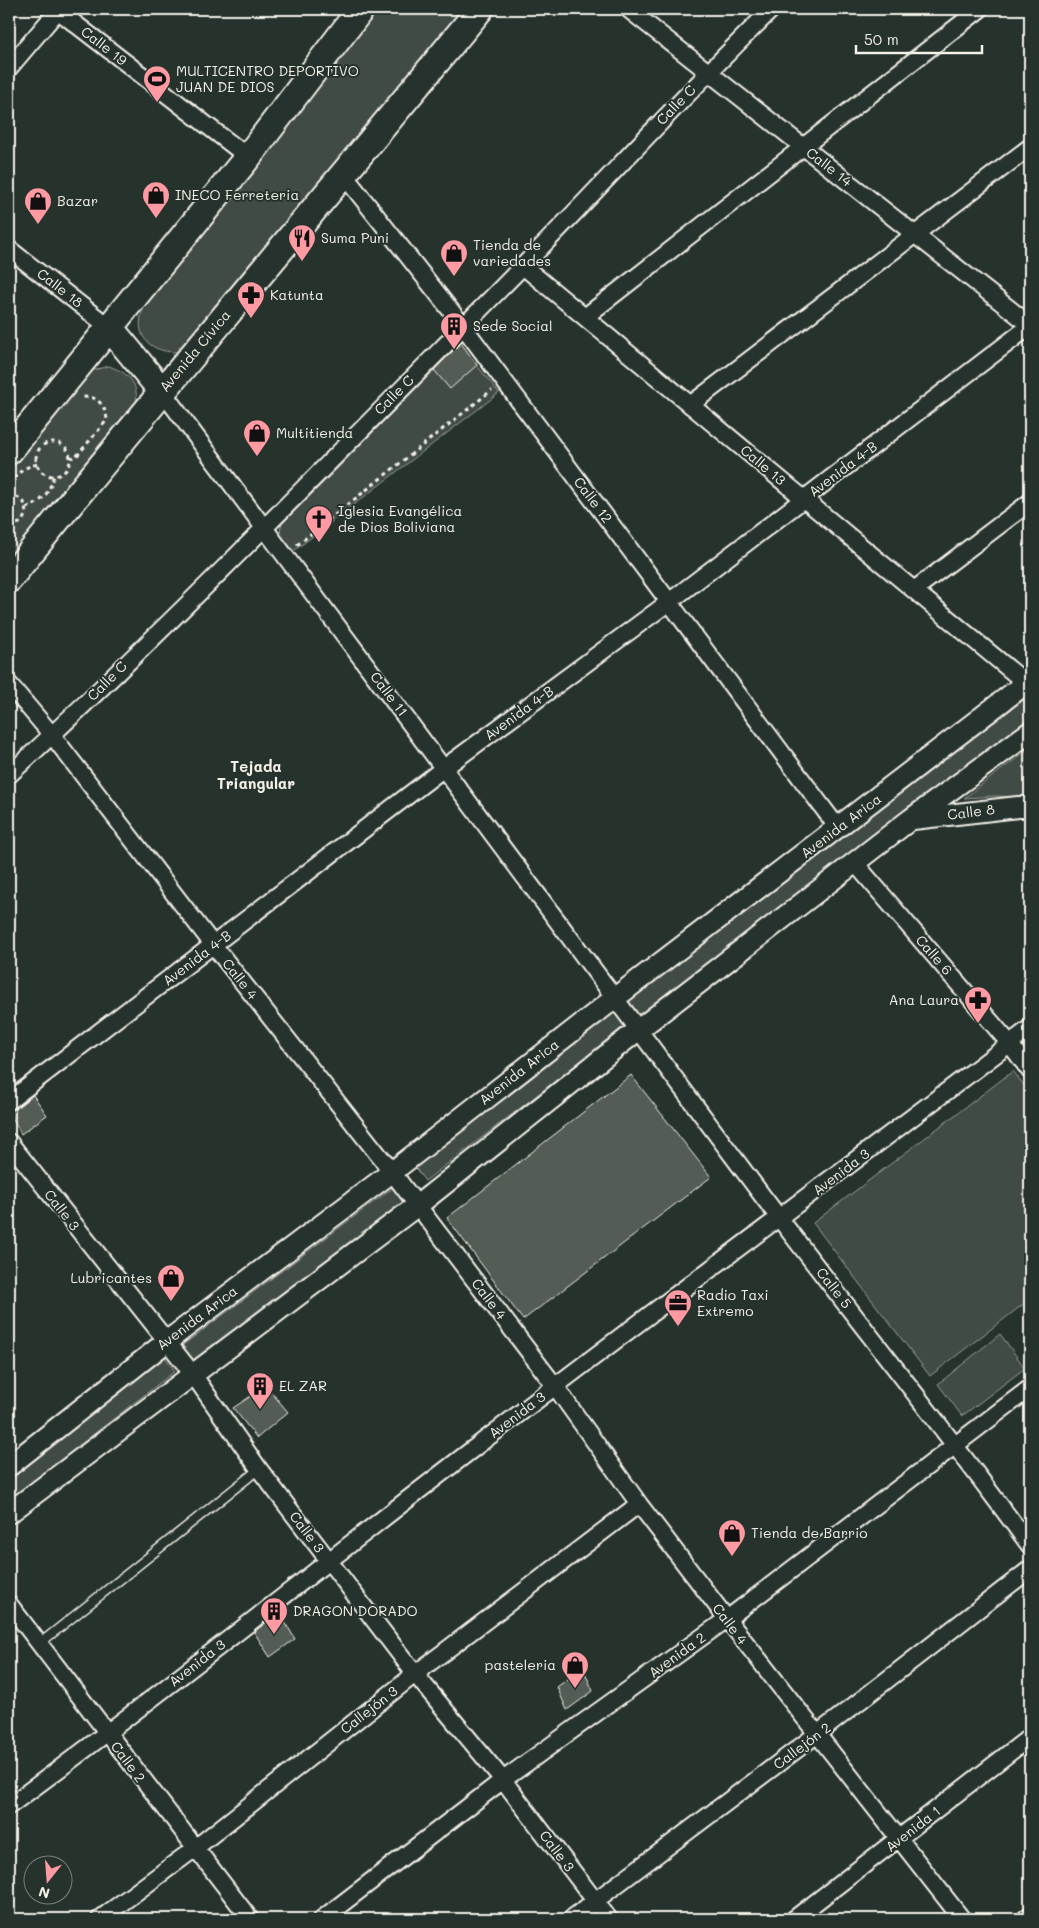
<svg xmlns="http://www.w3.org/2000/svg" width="1039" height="1928" font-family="Mali,sans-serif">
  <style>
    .green { fill: #414b45; stroke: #9a9e96 }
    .building { fill: #525c55; stroke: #f4f1e8 }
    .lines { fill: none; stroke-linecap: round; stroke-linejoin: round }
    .service-casing { stroke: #f4f1e8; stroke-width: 11 }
    .minor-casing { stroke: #f4f1e8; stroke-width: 20 }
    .tertiary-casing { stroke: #f4f1e8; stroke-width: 24 }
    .primary-casing { stroke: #f4f1e8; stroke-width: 30 }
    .path { stroke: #f4f1e8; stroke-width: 3; stroke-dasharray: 4 4; stroke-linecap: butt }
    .service { stroke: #26332d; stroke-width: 8 }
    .minor { stroke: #26332d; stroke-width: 16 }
    .tertiary { stroke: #26332d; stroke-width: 20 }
    .primary { stroke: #26332d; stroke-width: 26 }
    .labels { text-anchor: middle; stroke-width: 4; stroke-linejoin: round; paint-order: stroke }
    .street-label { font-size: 14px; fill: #f4f1e8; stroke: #26332d }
    .poi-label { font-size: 14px; fill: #f4f1e8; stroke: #26332d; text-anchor: start }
    .neighbourhood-label { font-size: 15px; font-weight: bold; fill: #f4f1e8; stroke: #26332d }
  </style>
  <rect width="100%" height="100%" fill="#26332d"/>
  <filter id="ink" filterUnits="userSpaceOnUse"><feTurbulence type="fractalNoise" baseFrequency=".02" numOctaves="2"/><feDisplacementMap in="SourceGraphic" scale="10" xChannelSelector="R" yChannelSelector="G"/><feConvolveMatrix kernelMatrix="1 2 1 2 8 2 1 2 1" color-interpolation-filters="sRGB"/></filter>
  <g filter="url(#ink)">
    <path class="green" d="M377 9H466L179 352C151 353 133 337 143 309Z
      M460 344 499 393 291 553 280 534 281 525 287 519Z
      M109 366C136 376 140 389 134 415L9 560V462L86 372Z
      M1030 695V718L425 1181 414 1166Z
      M1030 748V798L996 796 964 798Z
      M1013 1071 1030 1093V1299L930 1376 813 1223Z
      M395 1186 405 1200 190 1362 179 1348Z
      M1000 1334 1025 1368 962 1416 938 1384Z
      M165 1357 175 1371 9 1500V1479Z"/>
    <path class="building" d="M461 343 477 365 450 389 434 370Z
      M631 1075 711 1177 523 1320 447 1218Z
      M33 1095 47 1115 21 1134 9 1111 15 1109Z
      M266 1386 288 1412 257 1438 233 1408Z
      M279 1612 295 1639 270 1657 254 1632Z
      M583 1668 593 1691 567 1710 557 1687Z"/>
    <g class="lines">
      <g class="service-casing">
        <path id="service" d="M39 1644 259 1469"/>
      </g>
      <g class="minor-casing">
        <path id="minor" d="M56 9 248 157
          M628 9 1030 325
          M9 68 59 9
          M344 175 463 326 838 828
          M9 249 110 328
          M523 266 1026 683
          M585 317 980 9
          M162 391C362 658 560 927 761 1194 850 1312 943 1426 1030 1546
          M690 405 1030 147
          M914 590 1030 502
          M9 684 52 735 214 946 392 1172 555 1386 639 1504 727 1619 962 1919
          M9 775C185 612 353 438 522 267 606 181 686 93 772 9
          M855 863 1010 1044 1030 1071
          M9 1101 444 768 669 602 1030 326
          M9 1142 192 1373 259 1469 415 1674 503 1780 609 1919
          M9 1604 250 1919
          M9 1806C165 1692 315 1570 469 1452 655 1309 844 1170 1030 1028
          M100 1919 194 1849 415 1674 639 1504
          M322 1919 503 1780 727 1619 1030 1388
          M571 1919 816 1735 1030 1569
          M794 1919 1030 1737
          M1025 1919 1030 1915"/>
      </g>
      <g class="tertiary-casing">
        <path id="tertiary" d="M913 819 1018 807H1030
          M9 1466 166 1342 392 1172 615 998 1030 680
          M9 1513 418 1205 638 1030 911 819 1030 732"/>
      </g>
      <g class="primary-casing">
        <path id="primary" d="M110 328 162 391
          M9 451 248 157 361 9
          M9 579C164 387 324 199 480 9"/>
      </g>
      <path class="path" d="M36 459a17 17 0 1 1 34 0a17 17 0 1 1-34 0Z
        M70 457 75 458 107 420C106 406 96 393 81 398
        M9 494 15 495 24 502 26 513 22 522 9 527
        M9 494C12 477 21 467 38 464
        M26 508C43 503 50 491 54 475
        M297 545 492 390"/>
      <use href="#service" class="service"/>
      <use href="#minor" class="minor"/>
      <use href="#tertiary" class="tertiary"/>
      <use href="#primary" class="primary"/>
    </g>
  </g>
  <defs>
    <g id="stadium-pin" transform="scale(1.4375)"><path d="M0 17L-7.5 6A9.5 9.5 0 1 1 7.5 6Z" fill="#ff9aa2" stroke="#26332d"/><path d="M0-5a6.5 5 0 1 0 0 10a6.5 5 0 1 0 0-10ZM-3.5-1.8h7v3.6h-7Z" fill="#111"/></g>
    <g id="shop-pin" transform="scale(1.4375)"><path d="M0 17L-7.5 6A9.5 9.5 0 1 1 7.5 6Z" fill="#ff9aa2" stroke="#26332d"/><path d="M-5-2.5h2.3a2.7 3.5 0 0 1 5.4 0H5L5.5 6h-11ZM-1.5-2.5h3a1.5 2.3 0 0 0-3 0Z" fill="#111"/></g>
    <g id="restaurant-pin" transform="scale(1.4375)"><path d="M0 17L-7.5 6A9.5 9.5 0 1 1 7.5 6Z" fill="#ff9aa2" stroke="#26332d"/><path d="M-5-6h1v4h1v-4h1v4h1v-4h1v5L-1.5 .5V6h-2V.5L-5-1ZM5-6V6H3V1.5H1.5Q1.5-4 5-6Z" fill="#111"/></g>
    <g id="pharmacy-pin" transform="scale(1.4375)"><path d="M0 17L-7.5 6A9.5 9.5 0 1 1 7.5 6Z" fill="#ff9aa2" stroke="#26332d"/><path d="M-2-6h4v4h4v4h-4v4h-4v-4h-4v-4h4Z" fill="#111"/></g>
    <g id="building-pin" transform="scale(1.4375)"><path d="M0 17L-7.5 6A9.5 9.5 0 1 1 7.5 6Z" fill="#ff9aa2" stroke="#26332d"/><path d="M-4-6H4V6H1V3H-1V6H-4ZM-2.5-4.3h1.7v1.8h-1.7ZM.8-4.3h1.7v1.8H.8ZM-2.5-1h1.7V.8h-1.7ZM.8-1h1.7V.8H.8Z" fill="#111"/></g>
    <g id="church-pin" transform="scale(1.4375)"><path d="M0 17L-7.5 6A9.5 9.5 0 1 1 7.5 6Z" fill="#ff9aa2" stroke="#26332d"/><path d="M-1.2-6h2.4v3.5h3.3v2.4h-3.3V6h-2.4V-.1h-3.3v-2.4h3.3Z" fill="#111"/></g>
    <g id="office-pin" transform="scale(1.4375)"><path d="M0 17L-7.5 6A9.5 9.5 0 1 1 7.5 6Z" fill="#ff9aa2" stroke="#26332d"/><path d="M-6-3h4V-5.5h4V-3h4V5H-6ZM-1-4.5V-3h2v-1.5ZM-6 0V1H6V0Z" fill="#111"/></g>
  </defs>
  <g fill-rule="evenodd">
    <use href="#stadium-pin" x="157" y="79"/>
    <use href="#shop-pin" x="156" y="195"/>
    <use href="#shop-pin" x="38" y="201"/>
    <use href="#restaurant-pin" x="302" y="238"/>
    <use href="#shop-pin" x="454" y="253"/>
    <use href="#pharmacy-pin" x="251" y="295"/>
    <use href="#building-pin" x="454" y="326"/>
    <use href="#shop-pin" x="257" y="433"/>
    <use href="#church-pin" x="319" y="519"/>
    <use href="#pharmacy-pin" x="978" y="1000"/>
    <use href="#shop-pin" x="171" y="1278"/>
    <use href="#office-pin" x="678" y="1303"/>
    <use href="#building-pin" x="260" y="1386"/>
    <use href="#shop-pin" x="732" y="1533"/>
    <use href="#building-pin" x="274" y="1611"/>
    <use href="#shop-pin" x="575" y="1665"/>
  </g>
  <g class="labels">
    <g class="street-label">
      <text transform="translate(104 46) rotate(38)" y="5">Calle 19</text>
      <text transform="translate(676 105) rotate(-46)" y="5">Calle C</text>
      <text transform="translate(829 167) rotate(38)" y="5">Calle 14</text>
      <text transform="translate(60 288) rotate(38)" y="5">Calle 18</text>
      <text transform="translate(195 351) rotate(-50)" y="5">Avenida Cívica</text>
      <text transform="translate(394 395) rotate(-45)" y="5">Calle C</text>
      <text transform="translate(763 465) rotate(40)" y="5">Calle 13</text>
      <text transform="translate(843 469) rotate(-37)" y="5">Avenida 4-B</text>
      <text transform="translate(593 500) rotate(53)" y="5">Calle 12</text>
      <text transform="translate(107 681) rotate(-45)" y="5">Calle C</text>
      <text transform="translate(389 694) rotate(53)" y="5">Calle 11</text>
      <text transform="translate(519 713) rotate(-36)" y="5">Avenida 4-B</text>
      <text transform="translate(971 812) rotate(-7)" y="5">Calle 8</text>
      <text transform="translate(841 826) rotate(-37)" y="5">Avenida Arica</text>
      <text transform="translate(934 955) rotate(49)" y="5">Calle 6</text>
      <text transform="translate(197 958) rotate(-37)" y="5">Avenida 4-B</text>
      <text transform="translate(240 979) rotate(52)" y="5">Calle 4</text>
      <text transform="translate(519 1072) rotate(-38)" y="5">Avenida Arica</text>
      <text transform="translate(841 1172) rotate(-37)" y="5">Avenida 3</text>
      <text transform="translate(62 1210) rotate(52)" y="5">Calle 3</text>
      <text transform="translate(834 1288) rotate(52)" y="5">Calle 5</text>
      <text transform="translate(489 1299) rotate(53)" y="5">Calle 4</text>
      <text transform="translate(197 1318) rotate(-37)" y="5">Avenida Arica</text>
      <text transform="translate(517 1415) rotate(-37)" y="5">Avenida 3</text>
      <text transform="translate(307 1532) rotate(53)" y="5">Calle 3</text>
      <text transform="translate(730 1624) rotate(53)" y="5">Calle 4</text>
      <text transform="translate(677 1655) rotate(-36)" y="5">Avenida 2</text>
      <text transform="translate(197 1663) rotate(-38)" y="5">Avenida 3</text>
      <text transform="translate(369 1710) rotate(-38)" y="5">Callejón 3</text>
      <text transform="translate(802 1746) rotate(-37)" y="5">Callejón 2</text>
      <text transform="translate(128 1762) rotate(53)" y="5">Calle 2</text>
      <text transform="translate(913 1829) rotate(-38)" y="5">Avenida 1</text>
      <text transform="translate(557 1851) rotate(53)" y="5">Calle 3</text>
    </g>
    <g class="poi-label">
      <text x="176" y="76">MULTICENTRO DEPORTIVO<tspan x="176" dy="16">JUAN DE DIOS</tspan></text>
      <text x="175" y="200">INECO Ferreteria</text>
      <text x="57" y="206">Bazar</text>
      <text x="321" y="243">Suma Puni</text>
      <text x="473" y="250">Tienda de<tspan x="473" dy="16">variedades</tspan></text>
      <text x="270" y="300">Katunta</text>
      <text x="473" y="331">Sede Social</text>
      <text x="276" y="438">Multitienda</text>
      <text x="338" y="516">Iglesia Evangélica<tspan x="338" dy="16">de Dios Boliviana</tspan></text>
      <text x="959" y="1005" text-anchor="end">Ana Laura</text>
      <text x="152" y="1283" text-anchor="end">Lubricantes</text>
      <text x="697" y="1300">Radio Taxi<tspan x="697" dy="16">Extremo</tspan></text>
      <text x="279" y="1391">EL ZAR</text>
      <text x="751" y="1538">Tienda de Barrio</text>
      <text x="293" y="1616">DRAGON DORADO</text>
      <text x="556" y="1670" text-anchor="end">pasteleria</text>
    </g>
    <g class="neighbourhood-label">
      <text x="256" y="772">Tejada<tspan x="256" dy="17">Triangular</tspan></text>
    </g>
  </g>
  <rect width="1039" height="1928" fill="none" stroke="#26332d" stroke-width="30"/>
  <rect x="15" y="15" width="1009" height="1898" fill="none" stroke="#f4f1e8" stroke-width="2" filter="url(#ink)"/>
  <g transform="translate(48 1880) rotate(197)"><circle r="24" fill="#26332d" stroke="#787f78"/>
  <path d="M0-4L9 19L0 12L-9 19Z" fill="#ff9aa2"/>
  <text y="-8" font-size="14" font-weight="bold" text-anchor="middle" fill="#f4f1e8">N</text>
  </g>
  <path d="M856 45v8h126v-8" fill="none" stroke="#f4f1e8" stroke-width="2.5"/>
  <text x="864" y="45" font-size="15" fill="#f4f1e8" stroke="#26332d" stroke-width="4" paint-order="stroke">50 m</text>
</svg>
